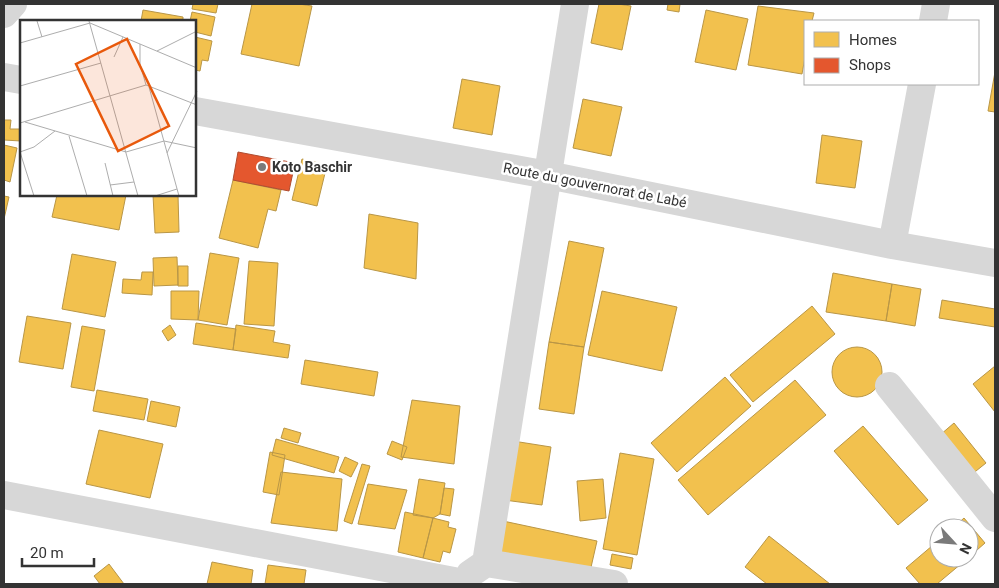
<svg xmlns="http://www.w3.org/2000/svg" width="999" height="588" font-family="Roboto,sans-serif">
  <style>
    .homes { fill: #f2c14e; stroke: #b99646 }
    .shops { fill: #e4572e; stroke: #af4c30 }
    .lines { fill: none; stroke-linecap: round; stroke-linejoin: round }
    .minor { stroke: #d7d7d7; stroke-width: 28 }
    .poi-dot { fill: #7a7a7a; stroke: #fff; stroke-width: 2 }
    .labels { text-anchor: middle; stroke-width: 5; stroke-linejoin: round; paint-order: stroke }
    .poi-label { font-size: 14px; font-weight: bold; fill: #333; stroke: #fff; text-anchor: start }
    .street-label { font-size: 14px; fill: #333; stroke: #fff }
    .inset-road { fill: none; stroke: #adadad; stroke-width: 1 }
    .view { fill: #e8590c; fill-opacity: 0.15; stroke: #e8590c; stroke-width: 2.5 }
    .inset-edge { fill: none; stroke: #333; stroke-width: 2.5 }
  </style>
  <rect width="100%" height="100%" fill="#fff"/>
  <path class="homes" d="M193 4H218L216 13 192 9Z
    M252 4H299L312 6 299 66 241 54Z
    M599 4H618L631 6 622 50 591 43Z
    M668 4H680L679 12 667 10Z
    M758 6 814 13 812 21H805V57L802 74 748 65Z
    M143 10 183 17V21H141Z
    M706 10 748 19 736 70 695 62Z
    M192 12 215 17 211 36 195 32V21H190Z
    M195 37 212 41 208 61 202 60 200 71 195 70Z
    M995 72V112L988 111Z
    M462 79 500 86 492 135 453 128Z
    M583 99 622 107 611 156 573 148Z
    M4 120H11L10 129H21V141L4 140Z
    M822 135 862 141 855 188 816 183Z
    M4 145 17 148 10 182 4 180Z
    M302 159 327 165 317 206 292 200Z
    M233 180 281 190 276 211 268 209 258 248 219 238Z
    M57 195H126L119 230 52 217Z
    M153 195H178L179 232 155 233Z
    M4 196 9 197 4 219Z
    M369 214 418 223 416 279 364 268Z
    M569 241 604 248 584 347 549 342Z
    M210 253 239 258 227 325 198 320Z
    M72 254 116 262 105 317 62 309Z
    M177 257 178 285 154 286 153 258Z
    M249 261 278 263 274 326 244 324Z
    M178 266H188V286H178Z
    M142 272H153L152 295 122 293 123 279 141 280Z
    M833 273 892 284 886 321 826 312Z
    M892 284 921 289 915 326 886 321Z
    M171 291H199L198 320 171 319Z
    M602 291 677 307 662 371 588 355Z
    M942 300 995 309V327L939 318Z
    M812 306 835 334 753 402 730 375Z
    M27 316 71 323 63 369 19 362Z
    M196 323 236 329 233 350 193 344Z
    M170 325 176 335 168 341 162 331Z
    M236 325 275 331 273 342 290 345 288 358 233 350Z
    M82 326 105 330 94 391 71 387Z
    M549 342 584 347 574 414 539 409Z
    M832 372a25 25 0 1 1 50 0a25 25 0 1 1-50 0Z
    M305 360 378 372 374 396 301 384Z
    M995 366V412L973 384Z
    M725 377 751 406 677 472 651 443Z
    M795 380 826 415 708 515 678 480Z
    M97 390 148 399 144 420 93 411Z
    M412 400 460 406 454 464 401 457Z
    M151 401 180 407 176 427 147 421Z
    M954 423 986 463 971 475 940 435Z
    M863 426 928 500 898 525 834 451Z
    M284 428 301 433 298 443 281 438Z
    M99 430 163 444 150 498 86 484Z
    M276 439 339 457 334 473 272 455Z
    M392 441 407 447 402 460 387 454Z
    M513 441 551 447 542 505 504 500Z
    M270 452 285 455 279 495 263 492Z
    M620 453 654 459 637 555 603 549Z
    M345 457 358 463 351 477 339 471Z
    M362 464 370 466 352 524 344 521Z
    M281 472 342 479 337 531 271 523Z
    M419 479 445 483 440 514 433 518 413 515Z
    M603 479 606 518 580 521 577 481Z
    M368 484 407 490 395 529 358 524Z
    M444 488 454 489 450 516 440 514Z
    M405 512 433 518 423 558 398 552Z
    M433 518 449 522 448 527 456 529 450 553 443 551 440 562 423 558Z
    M964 518 985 543 969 557V528H953Z
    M503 521 597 541 589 576 496 556Z
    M769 536 830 584H767L745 567Z
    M939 540V558H968L937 584H920L906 568Z
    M612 554 633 558 631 569 610 565Z
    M212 562 253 570 251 584H207Z
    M109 564 124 584H100L94 576Z
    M268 565 306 570 304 584H265Z"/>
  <path class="shops" d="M238 152 295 163 289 191 233 180Z"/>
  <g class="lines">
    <path class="minor" d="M4 14 13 4
      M933 21 936 4
      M4 77 21 80
      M195 111 548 175 892 245 995 263
      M892 245 922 84
      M889 386 995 518
      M4 495 459 582
      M486 563 575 4
      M470 574 486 563 614 584"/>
  </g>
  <circle class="poi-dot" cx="262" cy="167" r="5"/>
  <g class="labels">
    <g class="poi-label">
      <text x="272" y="172">Koto Baschir</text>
    </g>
    <g class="street-label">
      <text transform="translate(595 185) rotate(11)" y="5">Route du gouvernorat de Labé</text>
    </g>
  </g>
  <g transform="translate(20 20)">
    <rect width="176" height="176" fill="#fff"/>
    <path class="inset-road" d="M17 1 22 17M69 1 118 176M0 23 70 3 177 48M120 24V44L126 65 177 85M137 31 177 11M94 37 103 17M0 66 81 43M129 67 159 176M5 102 106 132 144 121 177 128M0 103 126 65M49 116 67 176M0 132 14 176M0 132 14 127 35 111M147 133 177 71M85 143 93 176M90 165 114 162M135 176 157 169"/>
    <path class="view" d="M107 19 149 106 98 131 56 44Z"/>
    <rect width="176" height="176" class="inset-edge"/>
  </g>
  <rect width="999" height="588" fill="none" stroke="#333333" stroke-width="10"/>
  <rect x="804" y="20" width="175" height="65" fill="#ffffff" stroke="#adadad"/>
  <rect x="814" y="32" width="25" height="15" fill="#f2c14e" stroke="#adadad"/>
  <text x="849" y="45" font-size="15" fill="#333333">Homes</text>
  <rect x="814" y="58" width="25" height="15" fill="#e4572e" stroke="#adadad"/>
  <text x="849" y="70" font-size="15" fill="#333333">Shops</text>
  <g transform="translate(954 543) rotate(116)"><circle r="24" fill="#ffffff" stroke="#adadad"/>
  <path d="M0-4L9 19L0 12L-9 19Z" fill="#7a7a7a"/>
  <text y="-8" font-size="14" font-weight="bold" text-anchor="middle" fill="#333333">N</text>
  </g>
  <path d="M22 558v8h72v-8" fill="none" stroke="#333333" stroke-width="2.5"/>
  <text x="30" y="558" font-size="15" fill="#333333" stroke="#ffffff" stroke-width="4" paint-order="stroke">20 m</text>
</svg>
